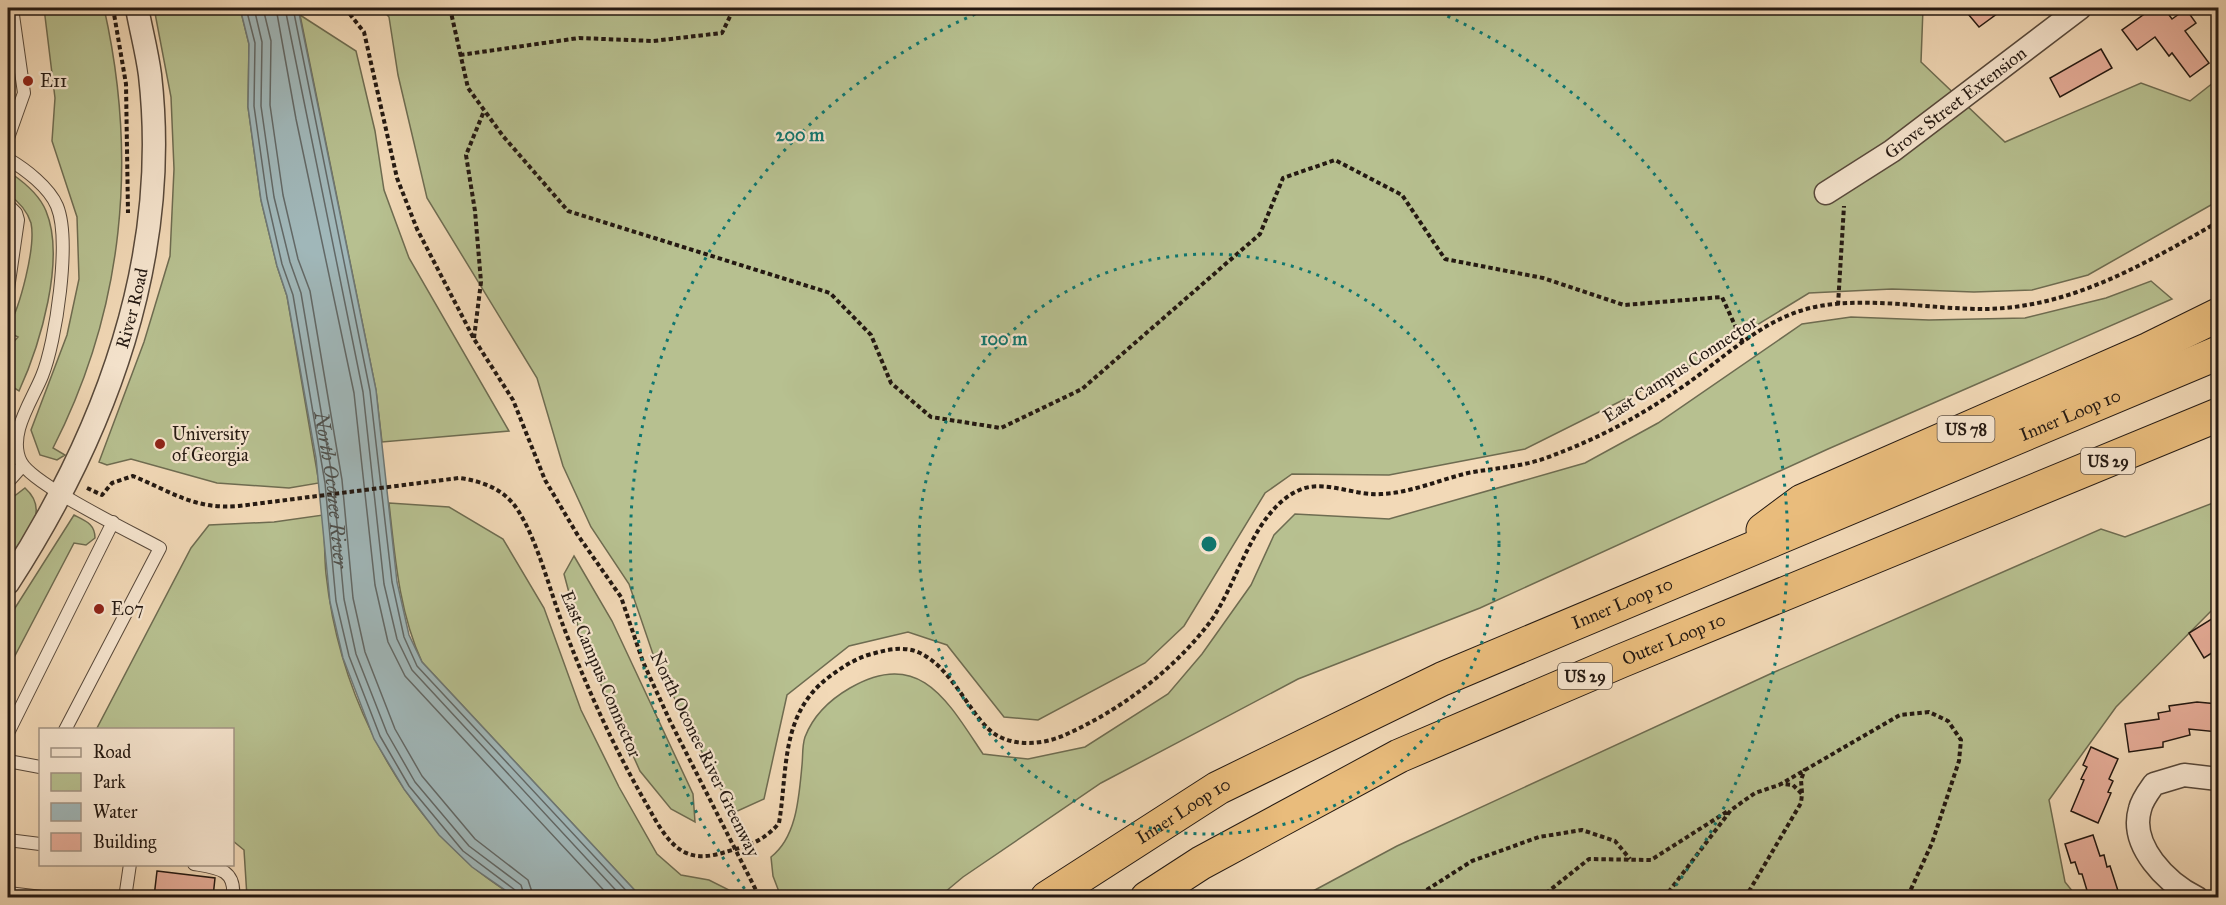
<svg xmlns="http://www.w3.org/2000/svg" width="2226" height="905" font-family="'IM FELL Great Primer',serif">
  <style>
    .green { fill: #b7c090; stroke: #6e6c51; stroke-width: 1.5 }
    .water { fill: #a0b7b9; stroke: #6e7876; stroke-width: 1.5 }
    .lines { fill: none; stroke-linecap: round; stroke-linejoin: round }
    .shore { stroke: #626866; stroke-width: 1.5 }
    .building { fill: #e7ae9a; stroke: #241912; stroke-width: 1.5 }
    .lane-casing { stroke: #58493b; stroke-width: 14 }
    .street-casing { stroke: #58493b; stroke-width: 25 }
    .highway-casing { stroke: #241912; stroke-width: 35 }
    .path { stroke: #241912; stroke-width: 4; stroke-dasharray: 4.5 3; stroke-linecap: butt }
    .lane { stroke: #f7e6d0; stroke-width: 12 }
    .street { stroke: #f7e6d0; stroke-width: 22 }
    .highway { stroke: #e9bc7c; stroke-width: 33 }
    .ring { fill: none; stroke: #0f766e; stroke-width: 3; stroke-dasharray: 3 6 }
    .poi-dot { fill: #8f2418; stroke: #f7e6d0; stroke-width: 2 }
    .labels { text-anchor: middle; stroke-width: 4.5; stroke-linejoin: round; paint-order: stroke }
    .shield { fill: #f7e6d0; stroke: #63564b; stroke-width: 1.5 }
    .shield-label { font-size: 16px; font-weight: bold; fill: #241912 }
    .poi-label { font-size: 18px; fill: #241912; stroke: #f7e6d0; text-anchor: start }
    .street-label { font-size: 18px; fill: #241912; stroke: #f7e6d0 }
    .water-label { font-size: 20px; font-style: italic; fill: #4f504c; stroke: #f7e6d0 }
    .centre { fill: #0f766e; stroke: #f7e6d0; stroke-width: 3 }
    .ring-label { font-size: 18px; text-anchor: middle; font-weight: bold; fill: #0f766e; stroke: #f7e6d0; stroke-width: 4.5; stroke-linejoin: round; paint-order: stroke }
  </style>
  <rect width="100%" height="100%" fill="#f2d9b7"/>
  <filter id="stains"><feTurbulence type="fractalNoise" baseFrequency=".00333" numOctaves="4"/><feColorMatrix values="0 0 0 0 .2 0 0 0 0 .09 0 0 0 0 .02 0 0 0 .5 -.17"/></filter>
  <radialGradient id="worn" r=".72"><stop offset=".6" stop-color="#630" stop-opacity="0"/><stop offset="1" stop-color="#630" stop-opacity=".3"/></radialGradient>
  <path class="green" d="M44 8H104C138 159 124 309 53 448L65 455 57 460 40 455 31 430 67 335 79 279 77 217 52 141 55 98Z
    M154 8H240L249 44 248 107 261 200 277 266 287 296 319 483 289 488 217 483 131 459 107 465 99 462 144 342 170 256 174 169 171 97Z
    M381 8H1923L1921 62 2005 142 2141 83 2190 101 2218 79V201L2088 275 2032 290 1974 292 1892 289 1809 293 1685 369 1525 449 1389 475 1292 474 1265 493 1184 626 1145 663 1038 720 1004 717 947 645 908 632 849 646 787 695 764 799 733 813 655 660 629 584 591 527 563 466 537 378 427 198 398 75 389 17Z
    M300 15 356 51 375 131 384 190 409 258 509 431 382 442 376 390Z
    M12 174C25 183 40 196 46 211 66 259 40 345 19 391L8 384V348L18 337 10 333 8 328C20 307 36 247 31 223 27 210 18 201 8 194V175Z
    M2151 281 2172 299 1828 449 1480 608 1298 679 1101 783 963 877 939 897H781L773 876 771 857C797 837 799 796 802 765 803 756 802 746 805 737 813 716 831 699 850 688 920 647 948 702 983 754L1028 759 1085 747 1168 694 1202 654 1251 585 1274 535 1295 514 1389 519 1585 463 1658 423 1802 324 1851 317 1929 320 2025 318 2106 298Z
    M25 488C52 512 24 537 8 559V501Z
    M2218 501V604L2116 707 2049 800 2065 882 2077 897 1300 898 1397 846 1770 674 2101 529 2125 537Z
    M389 503 449 507 503 539 544 608 581 710 619 787 657 854 681 875 709 880 735 893 737 897H641L422 662C399 612 395 557 389 503Z
    M74 515C86 521 95 524 95 538L86 545 74 543 8 669V619Z
    M323 515C325 535 324 555 326 574 338 684 388 791 471 865 484 877 500 887 515 897H247L244 850 233 841 232 730H96L191 548 209 525 274 522Z
    M574 556 612 621 693 794 695 822 671 809 640 771 583 645 564 574Z"/>
  <path class="water" d="M240 8H298L376 390 397 582 409 635 422 662 641 897H515L472 867 439 835 404 789 374 739 343 658 330 602 316 458 287 296 277 266 261 200 248 107 249 44Z"/>
  <g class="lines">
    <g class="shore">
      <path d="M246 8 255 43 254 106 267 198 282 264 293 295 325 483 336 601 349 656 380 736 409 786 463 851 515 890 518 898"/>
      <path id="s1" d="M254 8 262 42 261 106 274 197 290 262 301 293 333 482 344 599 356 654 387 733 415 782 469 846 521 885 525 898"/>
      <path d="M263 8 271 41 270 105 283 195 298 259 310 291 342 480 353 598 365 652 395 729 422 776 475 839 528 880 534 898"/>
      <path d="M276 8 296 119 354 393 375 585 388 642 405 676 611 898"/>
      <path d="M285 8 363 392 384 584 397 639 412 670 623 898"/>
      <path d="M293 8 370 391 392 582 404 637 417 666 633 898"/>
    </g>
  </g>
  <path class="building" d="M1963 8H2005L1979 27Z
    M2153 8H2164L2172 19 2186 9 2196 23 2185 31 2209 63 2190 77 2172 53 2169 56 2155 37 2137 50 2122 30Z
    M2101 49 2112 68 2060 97 2050 78Z
    M2218 615V649L2204 658 2189 633Z
    M2197 702 2218 704V732L2189 729 2190 735 2163 742V747L2129 752 2125 724 2159 719 2158 713 2170 711 2169 706Z
    M2091 747 2118 759 2109 779 2113 781 2108 792 2111 793 2098 823 2071 811 2084 780 2081 779 2087 767 2083 765Z
    M2093 835 2100 856 2104 855 2107 867 2110 866 2120 897H2089L2082 874H2079L2075 862 2071 863 2065 844Z
    M157 871 215 878 213 897H154Z"/>
  <g class="lines">
    <g class="lane-casing">
      <path id="lane" d="M8 138 24 93 12 8
        M8 159C25 169 49 187 57 206 71 240 56 342 42 376 32 401 7 435 21 462 33 485 133 533 160 548L65 730
        M8 205 16 213 18 220 8 289
        M8 482 23 465
        M8 733 113 522
        M8 761 40 767
        M8 840 40 844
        M194 864C218 868 236 869 233 898
        M8 893 50 898
        M125 898 130 864"/>
    </g>
    <g class="street-casing">
      <g id="street">
        <path id="s2" d="M1826 193 1892 151 2080 8"/>
        <path id="s3" d="M8 583C106 432 171 258 150 75 147 52 141 30 137 8"/>
        <path d="M2197 898C2167 883 2129 846 2140 809 2142 800 2149 791 2154 784L2184 775 2218 779"/>
      </g>
    </g>
    <g class="highway-casing">
      <g id="highway">
        <path d="M1763 530 1802 501 2149 349 2218 315"/>
        <path id="s4" d="M1047 898 1218 788 1442 679 2218 353"/>
        <path id="s5" d="M1147 898 1201 863 1399 756 1621 661 2218 415"/>
      </g>
    </g>
    <path class="path" d="M113 8 126 84 128 213
      M345 8 364 32 397 178 417 229 474 339 513 400 545 480 577 534 621 597 643 662 670 721 760 898
      M450 8 468 88 503 136 568 211 830 293 871 335 891 383 931 417 1001 428 1082 389 1260 234 1283 178 1335 160 1402 195 1445 259 1543 278 1624 305 1722 297 1743 343
      M460 55 579 38 653 41 722 33 734 8
      M1838 305 1844 206
      M474 338 481 282 475 211 466 155 484 111
      M87 488 102 495 112 483 133 476C172 492 195 510 239 506L459 478C482 481 504 489 517 509 536 537 549 587 561 620 584 681 610 740 643 798 653 815 665 842 684 852 700 860 716 855 732 850 750 846 767 838 779 823 788 769 780 714 829 677 841 668 853 660 868 655 889 649 908 644 927 657 957 676 974 723 998 736 1019 747 1046 744 1067 734 1120 710 1171 672 1207 626 1238 587 1252 508 1302 489 1326 480 1355 496 1381 494 1410 493 1439 480 1468 473 1494 468 1521 467 1546 458 1602 437 1639 417 1688 383 1723 358 1759 324 1800 311 1853 293 1931 310 1987 309 2073 307 2146 263 2218 222
      M8 611 13 603
      M1802 793 1801 780 1805 769
      M1414 898 1472 861 1539 837 1582 830 1615 841 1630 859
      M1540 898 1589 859 1651 860 1728 811
      M1664 898 1731 810 1755 793 1779 785 1900 715 1929 712 1948 721 1961 740 1959 761 1932 843 1907 898
      M1745 898 1801 803 1802 794 1793 785 1782 784"/>
    <use href="#lane" class="lane"/>
    <use href="#street" class="street"/>
    <use href="#highway" class="highway"/>
  </g>
  <g class="ring">
    <circle cx="1209" cy="544" r="290"/>
    <path d="M750 896A579 579 0 0 1 987 9M1431 9A579 579 0 0 1 1668 896"/>
  </g>
  <g class="poi-dot">
    <circle cx="28" cy="81" r="6"/>
    <circle cx="160" cy="444" r="6"/>
    <circle cx="99" cy="609" r="6"/>
  </g>
  <g class="labels">
    <g class="shield">
      <rect x="1937.5" y="416" width="57" height="26" rx="4.5"/>
      <rect x="2081" y="448" width="54" height="26" rx="4.5"/>
      <rect x="1558" y="663" width="54" height="26" rx="4.5"/>
    </g>
    <g class="shield-label">
      <text x="1966" y="435">US 78</text>
      <text x="2108" y="467">US 29</text>
      <text x="1585" y="682">US 29</text>
    </g>
    <g class="poi-label">
      <text x="40" y="87">E11</text>
      <text x="172" y="440">University<tspan x="172" dy="21">of Georgia</tspan></text>
      <text x="111" y="615">E07</text>
    </g>
    <g class="street-label">
      <text dy="6" stroke="none"><textPath href="#s2" startOffset="158">Grove Street Extension</textPath></text>
      <text dy="6" stroke="none"><textPath href="#s3" startOffset="303">River Road</textPath></text>
      <text transform="translate(1680 369) rotate(-33)" y="6">East Campus Connector</text>
      <text dy="6" stroke="none"><textPath href="#s4" startOffset="1134">Inner Loop 10</textPath></text>
      <text dy="6" stroke="none"><textPath href="#s4" startOffset="648">Inner Loop 10</textPath></text>
      <text dy="6" stroke="none"><textPath href="#s5" startOffset="588">Outer Loop 10</textPath></text>
      <text transform="translate(601 674) rotate(67)" y="6">East Campus Connector</text>
      <text transform="translate(705 754) rotate(64)" y="6">North Oconee River Greenway</text>
      <text dy="6" stroke="none"><textPath href="#s4" startOffset="162">Inner Loop 10</textPath></text>
    </g>
    <g class="water-label">
      <text dy="7" stroke="none"><textPath href="#s1" startOffset="490">North Oconee River</textPath></text>
    </g>
  </g>
  <circle cx="1209" cy="544" r="9" class="centre"/>
  <g class="ring-label">
    <text x="800" y="141">200 m</text>
    <text x="1004" y="345">100 m</text>
  </g>
  <rect width="2226" height="905" fill="none" stroke="#f2d9b7" stroke-width="30"/>
  <rect x="9" y="9" width="2208" height="887" fill="none" stroke="#241912" stroke-width="3"/>
  <rect x="15" y="15" width="2196" height="875" fill="none" stroke="#241912" stroke-width="1.5"/>
  <rect x="39" y="728" width="195" height="138" fill="#f7e6d0" stroke="#a39484" stroke-width="1.5"/>
  <rect x="51" y="748" width="30" height="9" fill="#f7e6d0" stroke="#a39484" stroke-width="1.5"/>
  <text x="93" y="758" font-size="18" fill="#241912">Road</text>
  <rect x="51" y="773" width="30" height="18" fill="#b7c090" stroke="#a39484" stroke-width="1.5"/>
  <text x="93" y="788" font-size="18" fill="#241912">Park</text>
  <rect x="51" y="803" width="30" height="18" fill="#a0b7b9" stroke="#a39484" stroke-width="1.5"/>
  <text x="93" y="818" font-size="18" fill="#241912">Water</text>
  <rect x="51" y="833" width="30" height="18" fill="#e7ae9a" stroke="#a39484" stroke-width="1.5"/>
  <text x="93" y="848" font-size="18" fill="#241912">Building</text>
  <rect width="100%" height="100%" filter="url(#stains)"/>
  <rect width="100%" height="100%" fill="url(#worn)"/>
</svg>
